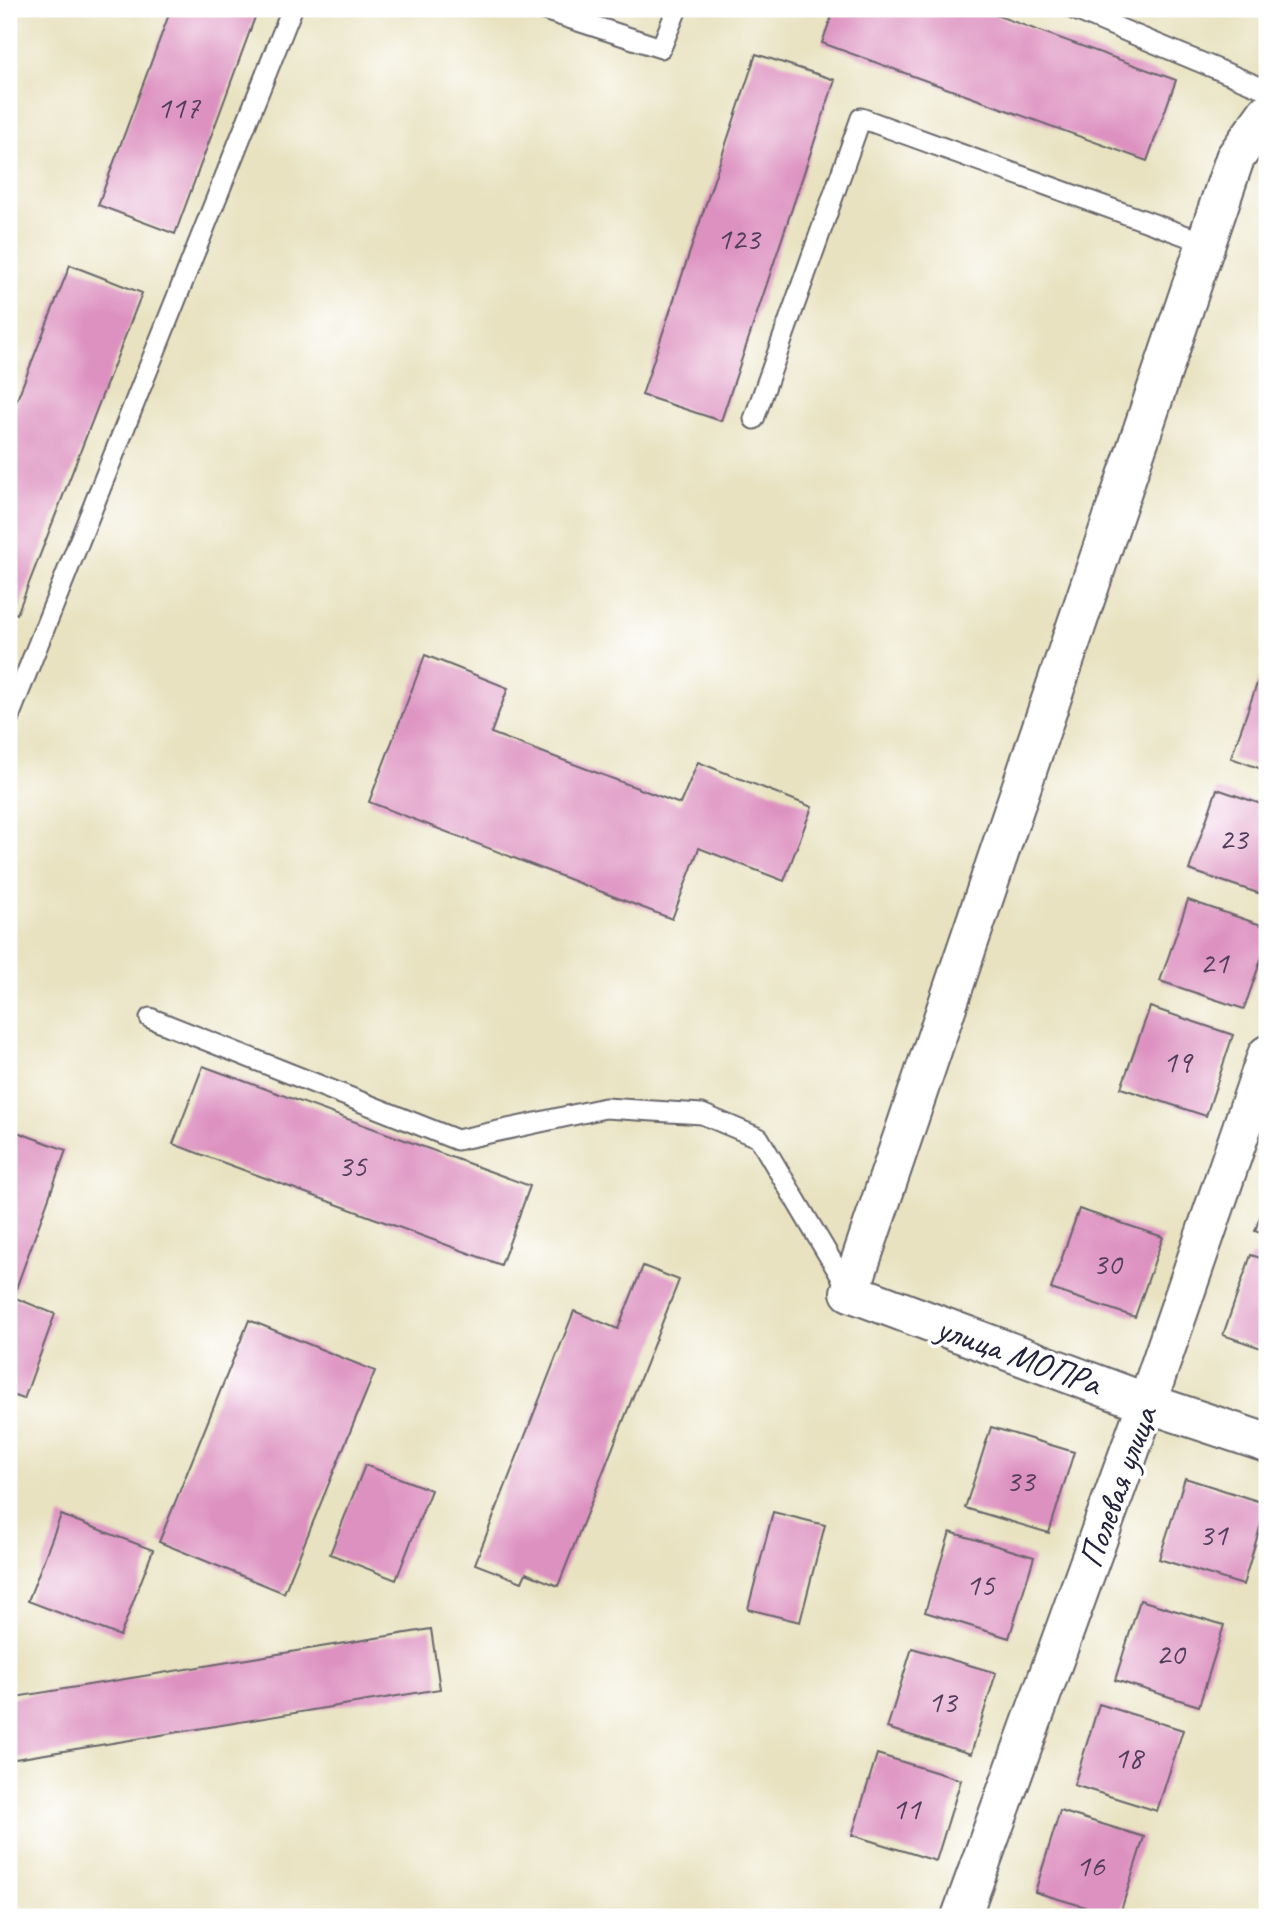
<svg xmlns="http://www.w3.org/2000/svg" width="1276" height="1926" font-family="Caveat,sans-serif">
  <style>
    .building { fill: #dd91c0 }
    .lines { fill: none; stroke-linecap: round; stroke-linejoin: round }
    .service-casing { stroke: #67656a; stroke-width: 23 }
    .minor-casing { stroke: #67656a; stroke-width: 42 }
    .service { stroke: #fff; stroke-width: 19 }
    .minor { stroke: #fff; stroke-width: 38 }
    .labels { text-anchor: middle; stroke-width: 7; stroke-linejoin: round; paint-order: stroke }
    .number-label { font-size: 32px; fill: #513e5c }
    .street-label { font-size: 35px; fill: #22223b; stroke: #fff }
  </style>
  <rect width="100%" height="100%" fill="#fff"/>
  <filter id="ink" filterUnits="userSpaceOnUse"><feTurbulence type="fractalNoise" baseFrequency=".0143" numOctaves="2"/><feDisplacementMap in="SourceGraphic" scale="14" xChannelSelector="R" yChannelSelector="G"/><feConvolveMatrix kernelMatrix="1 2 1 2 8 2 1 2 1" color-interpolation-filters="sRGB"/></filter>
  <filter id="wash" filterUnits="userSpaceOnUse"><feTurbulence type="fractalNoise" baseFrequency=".00686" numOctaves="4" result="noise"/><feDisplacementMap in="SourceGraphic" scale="28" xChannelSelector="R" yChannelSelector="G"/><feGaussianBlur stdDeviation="1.57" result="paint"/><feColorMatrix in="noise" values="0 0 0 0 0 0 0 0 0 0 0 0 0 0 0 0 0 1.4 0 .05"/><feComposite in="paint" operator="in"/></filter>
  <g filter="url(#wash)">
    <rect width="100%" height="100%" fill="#e8e2c0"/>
    <g id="blocks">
      <path class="building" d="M171 9H258L175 234 98 205Z
        M834 9H979L1176 80 1147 161 822 43Z
        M756 54 835 80 721 421 642 395Z
        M70 265 142 293 17 614 9 611V420Z
        M425 655 508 688 491 733 680 804 698 762 812 807 784 881 699 848 672 919 369 802Z
        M1259 678 1267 681V771L1231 758Z
        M1217 789 1267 806V896L1189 870Z
        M1188 900 1267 927V942L1244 1009 1160 981Z
        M1150 1007 1233 1035 1206 1116 1121 1088Z
        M203 1066 530 1186 501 1265 173 1144Z
        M9 1129 66 1150 13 1297 55 1314 24 1399 9 1394Z
        M1267 1196V1235L1255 1231Z
        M1079 1209 1163 1237 1135 1317 1051 1289Z
        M1251 1255 1267 1260V1350L1223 1335Z
        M643 1266 679 1280 558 1586 526 1573 522 1582 475 1564 574 1311 618 1329Z
        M249 1320 375 1371 284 1593 159 1542Z
        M991 1427 1074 1452 1049 1533 965 1508Z
        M365 1465 431 1490 396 1580 330 1554Z
        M1185 1478 1267 1504 1243 1585 1159 1559Z
        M773 1512 825 1525 800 1622 748 1609Z
        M61 1515 153 1550 120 1636 28 1601Z
        M950 1532 1034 1557 1009 1638 925 1612Z
        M1140 1600 1224 1625 1199 1706 1115 1680Z
        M431 1629 440 1689 9 1760V1698Z
        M912 1648 996 1673 971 1754 887 1728Z
        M1099 1704 1183 1730 1157 1811 1074 1785Z
        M877 1754 961 1780 936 1861 852 1835Z
        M1060 1811 1144 1837 1119 1917 1035 1892Z"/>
    </g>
  </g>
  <g filter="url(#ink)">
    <use href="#blocks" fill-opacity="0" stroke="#67656a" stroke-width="2"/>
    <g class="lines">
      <g class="service-casing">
        <path id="service" d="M541 9 661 48 677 9
          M1073 9 1267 90
          M754 419 861 118 1206 243
          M9 717 292 9
          M150 1018 457 1140 605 1108 702 1114 759 1138 849 1290"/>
      </g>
      <g class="minor-casing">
        <path id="minor" d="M1267 113 1235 158 850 1292 1147 1403 1267 1443
          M961 1917 1147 1403 1267 1055"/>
      </g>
      <use href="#service" class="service"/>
      <use href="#minor" class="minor"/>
    </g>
  </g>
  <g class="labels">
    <g class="number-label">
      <text x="178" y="118">117</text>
      <text x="738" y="249">123</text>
      <text x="1233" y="849">23</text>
      <text x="1214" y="973">21</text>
      <text x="1177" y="1072">19</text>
      <text x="352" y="1176">35</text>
      <text x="1107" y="1274">30</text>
      <text x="1020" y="1491">33</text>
      <text x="1213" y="1545">31</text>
      <text x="980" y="1595">15</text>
      <text x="1170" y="1664">20</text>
      <text x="942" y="1712">13</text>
      <text x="1128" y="1768">18</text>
      <text x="906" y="1819">11</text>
      <text x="1090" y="1876">16</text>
    </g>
    <g class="street-label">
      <text transform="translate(1019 1355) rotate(20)" y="12">улица МОПРа</text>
      <text transform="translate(1117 1487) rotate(-70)" y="12">Полевая улица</text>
    </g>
  </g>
  <rect width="1276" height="1926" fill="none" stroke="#fff" stroke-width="35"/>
</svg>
